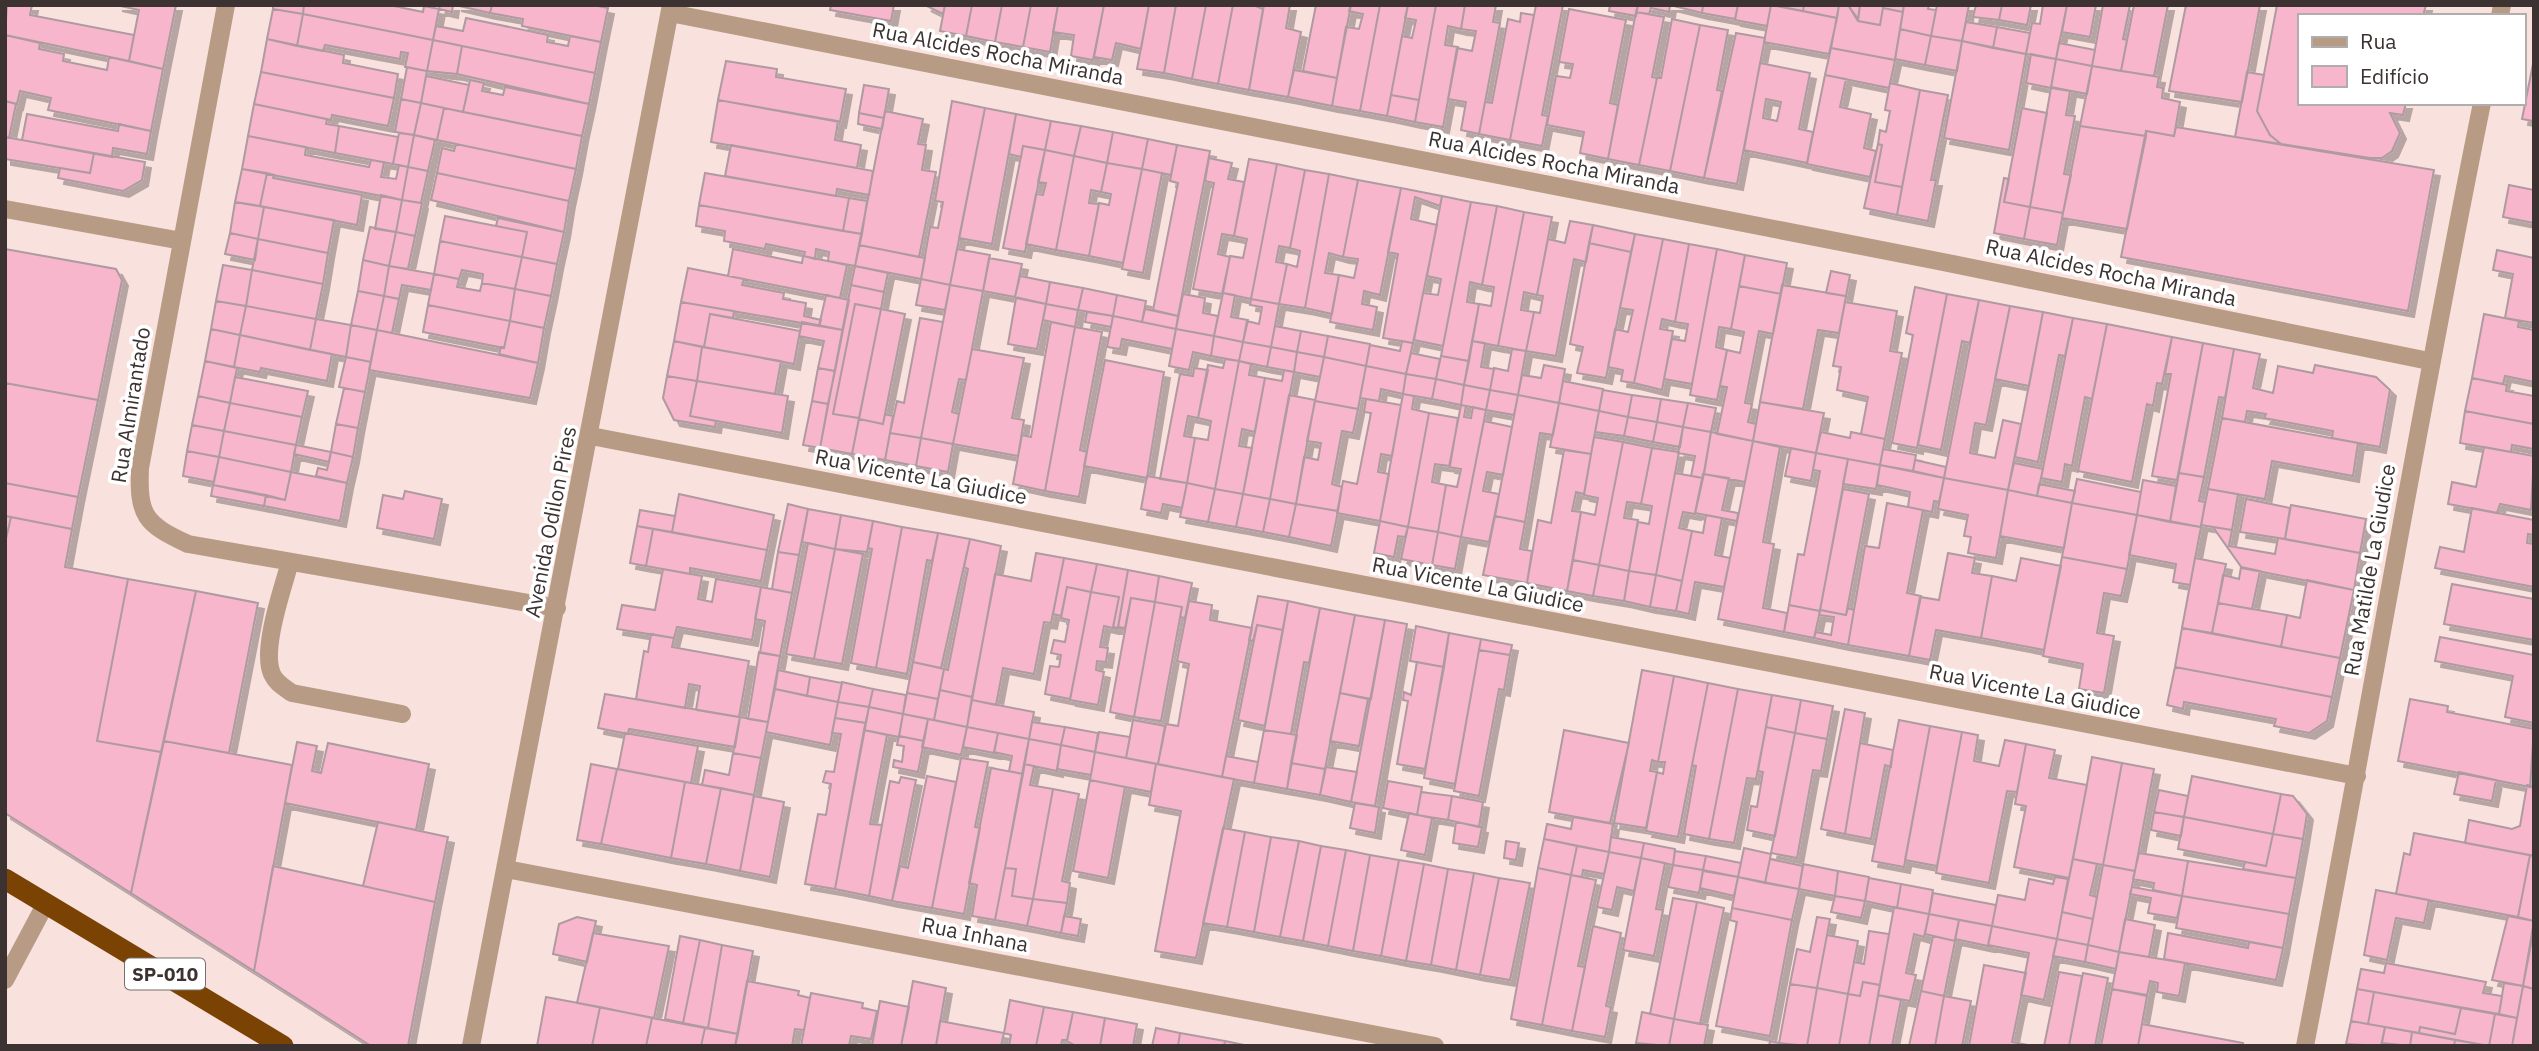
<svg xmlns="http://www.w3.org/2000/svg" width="2539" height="1051" font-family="'IBM Plex Sans',sans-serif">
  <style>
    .building { fill: #f8b6cd; stroke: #ae9aa0; stroke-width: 2; fill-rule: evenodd; filter: url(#shadow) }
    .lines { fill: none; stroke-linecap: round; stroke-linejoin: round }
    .minor { stroke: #b79b85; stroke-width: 18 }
    .highway { stroke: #7a4203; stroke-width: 21 }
    .labels { text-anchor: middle; stroke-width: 7; stroke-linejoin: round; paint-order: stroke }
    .shield { fill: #fff; stroke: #76706f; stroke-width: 2 }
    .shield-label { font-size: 19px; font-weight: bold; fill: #3b3231 }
    .street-label { font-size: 21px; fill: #3b3231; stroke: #fff }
  </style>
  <defs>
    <filter id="shadow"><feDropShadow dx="6" dy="6" stdDeviation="0" flood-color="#0004"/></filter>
  </defs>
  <rect width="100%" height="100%" fill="#f9e1de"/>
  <path class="building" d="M7 5H32L30 15 134 35 129 61 5 35Z
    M116 5H176L163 69 129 61 139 10Z
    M273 5H304L303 14 273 9Z
    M304 5H389L423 12 424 6 439 9 433 40 303 14Z
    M440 5H453L452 12 439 9Z
    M455 5H492L490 13Z
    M492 5H593L608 8 601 42 522 26 523 19 490 13Z
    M831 5H894L891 21 830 10Z
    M925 5H945L943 14Z
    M945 5H972L966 36 940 31Z
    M972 5H1002L995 42 966 36Z
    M1002 5H1031L1023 47 995 42Z
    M1031 5H1058L1050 52 1023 47Z
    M1058 5H1104L1093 60 1071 56 1074 35 1053 32Z
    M1104 5H1149L1141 49 1116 43 1112 60 1094 57Z
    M1149 5H1176L1164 73 1137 69Z
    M1176 5H1206L1192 79 1164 73Z
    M1206 5H1233L1218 84 1192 79Z
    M1233 5H1253L1263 9 1249 90 1218 84Z
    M1264 5H1290L1286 28 1301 32 1288 97 1249 90Z
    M1316 5H1351L1337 78 1303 71Z
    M1351 5H1380L1360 111 1332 106 1346 27 1359 29 1363 14 1349 11Z
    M1380 5H1408L1387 116 1360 111Z
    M1408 5H1436L1419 100 1391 95 1402 36 1412 38 1416 20 1405 18Z
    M1436 5H1465L1461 29 1448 26 1445 45 1458 47 1443 127 1415 122Z
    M1465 5H1496L1493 22 1500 23 1479 134 1461 130 1466 102 1448 99 1457 48 1472 51 1476 31 1461 29Z
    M1536 5H1563L1542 115 1548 116 1542 146 1510 140Z
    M1610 5H1638L1636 16 1609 11Z
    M1638 5H1670L1669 12 1651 8 1649 14 1636 12Z
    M1670 5H1703L1702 13Z
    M1703 5H1738L1735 19 1702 13Z
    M1738 5H1771L1767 26 1735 20Z
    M1771 5 1837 18 1829 54 1764 42Z
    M1772 5H1804L1803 11Z
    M1804 5H1839L1837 18 1803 11Z
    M1839 5H1848L1858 21 1880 25 1883 8 1903 12 1895 60 1831 48Z
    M1848 5H1860L1858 19Z
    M1860 5H1904L1903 12 1883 8 1880 25 1858 21Z
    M1904 5H1929L1928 9 1936 10 1931 36 1900 29Z
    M1937 5H1969L1962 41 1931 36Z
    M1976 5H2002L1999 20 1973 17Z
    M2002 5H2031L2027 25 1999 20Z
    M2043 5H2067L2056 59 2026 54 2032 23 2040 24Z
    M2067 5H2096L2090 37 2062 32Z
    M2103 5H2130L2123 39 2127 40 2121 71 2092 66Z
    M2134 5H2168L2154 76 2121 71Z
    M2186 5H2260L2242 102 2169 91Z
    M2277 5H2426L2423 16H2299V103H2406L2403 115 2390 113 2400 133 2392 151 2382 158H2370L2281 144 2270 135 2257 111Z
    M273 9 303 14 297 46 267 39Z
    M1569 9 1626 20 1610 103 1618 105 1608 159 1580 153 1584 132 1547 125 1556 76 1570 78 1573 64 1559 62Z
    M1636 12 1664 17 1652 77 1657 78 1639 165 1608 159Z
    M1521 13 1534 15 1510 140 1479 134 1485 102 1492 103 1508 19 1520 22Z
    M303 14 433 40 427 71 405 67 408 53 401 52 400 59 325 45 323 51 297 46Z
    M466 18 548 35 547 42 568 46 570 36 601 42 595 73 433 40 436 26 463 31Z
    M1672 19 1700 25 1670 171 1639 165 1657 78H1661Z
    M1966 22 1997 27 1993 48 1962 41Z
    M1700 25 1728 30 1717 90 1722 91 1704 178 1670 171Z
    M1997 27 2030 33 2026 54 1993 48Z
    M1900 29 1931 36 1925 65 1895 59Z
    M1736 33 1765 38 1737 184 1704 178Z
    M5 35 40 43 39 49 64 54 63 61 107 70 109 57 163 69 151 131 48 110 51 98 20 91 17 104 5 101Z
    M1931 36 1962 41 1957 71 1925 65Z
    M267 39 344 55 343 63 398 74 394 98 261 72Z
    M433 40 462 46 457 74 427 71Z
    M1962 41 2026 54 2009 150 1944 138Z
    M2059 43 2095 50 2092 66 2056 59Z
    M462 46 595 73 589 104 457 74Z
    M1831 48 1895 60 1889 88 1825 75Z
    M2031 54 2056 59 2051 88 2026 83Z
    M2056 59 2092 66 2087 94 2051 87Z
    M2534 59V117L2533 121 2522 119Z
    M726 61 777 69 776 77 846 89 840 122 718 100Z
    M1760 63 1810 73 1799 129 1813 132 1807 163 1744 150ZM1766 99 1781 102 1777 121 1763 118Z
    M2092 66 2159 77 2157 87 2163 88 2162 98 2180 102 2174 136 2146 131V136L2080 126Z
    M407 67 427 71 421 103 401 99Z
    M1294 70 1337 78 1332 106 1288 97Z
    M261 72 394 98 388 126 332 115 331 120 254 104Z
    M2247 72 2264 75 2257 111 2270 135 2281 144 2235 137Z
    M1825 75 1846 79 1840 107 1871 114 1864 148 1876 151 1870 177 1807 164Z
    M426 76 469 85 463 112 421 103Z
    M470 80 484 83 482 91 503 95 505 87 589 104 582 136 463 112Z
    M1890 83 1920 90 1902 187 1875 182 1882 145 1878 144 1880 130 1886 132 1890 111 1885 110Z
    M864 85 889 89 884 118 859 113Z
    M2051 88 2070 91 2066 115 2075 116 2064 174 2071 175 2063 213 2030 207Z
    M1920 90 1948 95 1931 180H1936L1928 221 1897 215Z
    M1391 95 1419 100 1415 122 1387 116Z
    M401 99 421 103 414 135 395 132Z
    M718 100 838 121 835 140 861 145 857 168 711 142Z
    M5 101 16 104 9 138 5 137Z
    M952 101 985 108 950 285 921 279 930 227 938 228 943 202 935 201Z
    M421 103 444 108 437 140 414 135Z
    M254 104 327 119 326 124 339 126 335 153 248 136Z
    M444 108 582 136 576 169 437 140Z
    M985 108 1016 114 992 244 959 238Z
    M2022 108 2047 113 2030 207 2004 202Z
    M885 111 923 119 918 144 926 145 922 170 936 172 919 257 859 245Z
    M859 113 884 118 882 129 858 124Z
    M27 114 118 131 119 124 151 131 147 154 113 148 112 157 22 140Z
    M1016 114 1051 121 1045 150 1023 146 1021 157 1009 154Z
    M1051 121 1081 126 1074 156 1045 150Z
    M339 126 398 137 393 164 335 153Z
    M1081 126 1113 132 1107 163 1074 156Z
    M2080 126 2146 136 2127 229 2062 218Z
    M2176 127 2434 170 2408 311 2121 257 2146 131 2174 136Z
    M1113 132 1148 139 1142 169 1107 163Z
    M399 133 414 135 408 167 393 164Z
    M414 135 435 140 428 171 408 167Z
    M248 136 306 147 305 155 369 167 371 160 384 162 381 177 396 179 399 165 408 167 402 200 242 169Z
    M5 137 94 153 90 173 5 159Z
    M1148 139 1177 145 1171 175 1142 169Z
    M456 144 576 169 569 201 437 173 442 148 454 151Z
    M1878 144 1882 145 1875 182 1902 187 1897 215 1864 208Z
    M731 145 873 171 869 195 837 189 836 196 725 176Z
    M1177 145 1210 151 1178 316 1153 310 1178 183 1170 181Z
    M1023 146 1045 150 1025 252 1003 248Z
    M1045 150 1074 156 1056 250 1026 244 1036 194 1043 195 1046 183 1038 182Z
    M94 153 145 162 142 180 123 191 58 178 60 168 90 173Z
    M1074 156 1107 163 1101 192 1091 190 1089 203 1099 204 1089 256 1056 250Z
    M1209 158 1232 163 1228 179 1244 182 1234 236 1222 234 1218 254 1230 257 1222 294 1193 289 1214 183 1205 181Z
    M1249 159 1277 164 1251 299 1223 293 1230 256 1243 258 1247 239 1234 236Z
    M1107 163 1142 169 1123 263 1089 256 1099 203 1109 205 1111 194 1101 192Z
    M1277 164 1305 170 1290 248 1279 246 1276 262 1287 264 1279 304 1251 299Z
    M408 167 428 171 421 203 402 200Z
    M242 169 267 173 260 206 235 202Z
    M1142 169 1162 173 1143 273 1122 269Z
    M1305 170 1329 174 1305 308 1279 304 1287 264 1297 267 1300 251 1290 248Z
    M267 173 274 175 273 178 362 195 357 225 260 206Z
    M437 173 569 201 564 232 431 200Z
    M705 173 849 198 843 231 699 205Z
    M1329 174 1358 180 1343 257 1329 253 1325 273 1339 275 1332 314 1305 308Z
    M2004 178 2009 179 2004 202 2030 207 2024 239 1994 233Z
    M1358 180 1401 188 1380 295 1364 291 1362 304 1377 307 1373 330 1330 322 1339 275 1354 278 1358 259 1343 257Z
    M2509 185 2534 190V223L2503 217Z
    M1401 188 1442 196 1440 206 1415 197 1411 219 1437 225 1413 343 1383 338 1398 254 1388 252Z
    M381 195 402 200 396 232 375 229Z
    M1442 196 1471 202 1443 346 1414 340 1423 293 1438 295 1441 279 1427 276Z
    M849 198 867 201 862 234 843 231Z
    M402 200 422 203 415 236 396 232Z
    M235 202 264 207 258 239 230 233Z
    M1471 202 1497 206 1482 285 1470 282 1467 302 1479 304 1469 361 1441 356Z
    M699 205 862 234 855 266 828 261 829 252 816 249 815 259 804 256 805 252 766 244 765 249 724 241 725 231 696 226Z
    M1497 206 1524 212 1498 346 1472 341 1479 304 1491 306 1494 287 1482 285Z
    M264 207 334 220 328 253 258 239Z
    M2030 207 2063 213 2057 245 2024 239Z
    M1524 212 1552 217 1537 295 1524 292 1521 310 1534 312 1526 351 1498 346Z
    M445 216 527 232 522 257 440 241Z
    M498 218 564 232 557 264 522 257 527 232 496 226Z
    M1570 221 1593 225 1586 262 1574 259 1556 356 1526 351 1534 312 1540 313 1543 296 1537 295 1548 239 1565 243Z
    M1593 225 1635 234 1631 252 1589 243Z
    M370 227 396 232 389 266 363 260Z
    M396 232 415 236 408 269 389 266Z
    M230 233 258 239 255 260 225 254Z
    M1635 234 1663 239 1634 383 1621 381 1623 370 1608 367 1615 329 1628 332 1633 310 1620 308Z
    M258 239 328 253 323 284 252 270Z
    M1663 239 1689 244 1675 322 1662 319 1660 329 1673 331 1662 390 1634 383Z
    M440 241 522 257 515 289 482 283 483 274 462 270 459 279 434 274Z
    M1589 243 1631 252 1606 378 1577 373 1583 347 1570 344Z
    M1689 244 1717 249 1692 384 1664 379 1672 339 1685 341 1688 324 1675 322Z
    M859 245 925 258 921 279 855 266Z
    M5 249 116 269 122 280 98 400 5 383Z
    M733 249 802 263 803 256 847 265 840 298 728 276Z
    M957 249 990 255 983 291 950 285Z
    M1717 249 1745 255 1731 329 1719 327 1716 347 1727 350 1717 400 1690 395Z
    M2497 250 2534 258V323L2505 318 2513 274 2493 270Z
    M1745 255 1787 263 1781 294 1739 286Z
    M522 257 557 264 551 296 515 289Z
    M989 258 1022 264 1015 297 983 291Z
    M363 260 389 266 384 296 358 291Z
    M223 265 252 270 246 306 216 301Z
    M389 266 434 274 431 290 402 285 399 299 384 296Z
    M855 266 888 273 884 292 851 285Z
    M688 268 744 279 742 285 784 293 783 299 806 303 804 316 821 320 819 326 681 302Z
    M252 270 323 284 316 319 246 306Z
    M1831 271 1850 275 1846 296 1826 293Z
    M434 274 459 279 457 287 480 291 482 283 515 289 510 321 428 305Z
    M1020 276 1050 282 1046 304 1015 297Z
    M921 279 950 285 945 310 916 305Z
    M1050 282 1083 288 1078 310 1046 304Z
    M851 285 884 292 881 309 855 304 833 414 859 418 852 454 820 448Z
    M950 285 983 291 966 380 959 379 952 412 959 414 953 444 921 438Z
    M1782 285 1846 296 1839 333 1818 330 1803 409 1760 402Z
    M1739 286 1781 294 1773 334 1759 331 1745 403 1752 404 1748 422 1756 424 1753 441 1717 434 1727 387 1720 386 1727 350 1740 353 1744 332 1731 329Z
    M1915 287 1947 294 1917 448 1892 443 1913 335 1906 333Z
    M1083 288 1117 295 1113 316 1078 310Z
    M515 289 551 296 544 328 510 321Z
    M358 291 384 296 377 330 351 325Z
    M1223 293 1235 295 1231 317 1248 320 1243 342 1214 336Z
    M1183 294 1205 298 1203 313 1218 316 1214 336 1176 329Z
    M1947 294 1979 300 1970 343 1962 341 1941 450 1918 445Z
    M826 295 849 300 843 330 819 326Z
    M1117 295 1146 301 1142 322 1113 316Z
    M384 296 399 299 392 333 377 330Z
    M1016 298 1046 304 1037 349 1008 344Z
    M1251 299 1279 304 1271 347 1243 342 1247 321 1259 324 1262 307 1250 305Z
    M1979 300 2010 306 1986 425 1975 423 1970 453 1995 458 2003 420 2021 424 2008 490 1944 478Z
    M216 301 246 306 240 335 211 329Z
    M681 302 734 311 733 318 710 314 704 347 674 341Z
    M1845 302 1897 311 1890 351 1902 353 1885 439 1861 434 1868 397 1837 390 1841 367 1833 366Z
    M855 304 881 309 859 418 833 414Z
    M1046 304 1078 310 1075 327 1043 320Z
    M428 305 510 321 504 348 423 332Z
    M246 306 316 319 310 350 240 335Z
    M2010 306 2043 312 2029 386 1995 379Z
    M881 309 905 314 883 424 859 419Z
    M1145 309 1178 316 1176 329 1142 322Z
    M1087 312 1113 316 1111 327 1085 322Z
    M2043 312 2073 318 2065 356 2059 355 2038 462 2015 457Z
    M710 314 800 331 794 364 704 347Z
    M2484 314 2519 321 2518 327 2534 330V382L2505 376 2503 384 2472 378Z
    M1113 316 1176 329 1172 349 1122 339 1120 349 1107 347Z
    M920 318 943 322 921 438 890 433 897 401 904 403Z
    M2073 318 2107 324 2092 399 2085 397 2072 466 2065 464 2062 482 2041 478Z
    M316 319 351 325 346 357 310 350Z
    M510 321 544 328 538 363 499 354 501 347 504 348Z
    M802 322 843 330 835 371 818 368 824 341 799 336Z
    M1051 322 1075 327 1045 491 1013 484 1022 435 1031 437Z
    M2107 324 2172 337 2162 384 2157 383 2153 406 2147 404 2132 482 2078 471Z
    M351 325 377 330 371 362 346 357Z
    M1275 326 1301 331 1297 352 1271 347Z
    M1075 327 1102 332 1080 450 1087 452 1079 497 1045 491Z
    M211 329 240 335 234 367 205 361Z
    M1176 329 1214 336 1211 356 1193 352 1189 370 1169 366Z
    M377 330 538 363 530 398 369 370Z
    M1301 331 1328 336 1324 357 1297 352Z
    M240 335 332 354 327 381 261 368 260 372 234 367Z
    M1214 336 1243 342 1239 361 1211 356Z
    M1328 336 1370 344 1366 366 1324 357Z
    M2172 337 2203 343 2177 480 2152 476 2171 374H2165Z
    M674 341 702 347 697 381 667 376Z
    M1402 341 1413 343 1406 374 1366 366 1370 345 1400 351Z
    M1472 341 1485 343 1481 367 1494 369 1490 390 1464 385Z
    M1243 342 1271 347 1267 367 1239 361Z
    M2203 343 2234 349 2225 398 2219 397 2204 477 2179 473Z
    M702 347 781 361 775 394 697 381Z
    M1271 347 1297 352 1294 372 1267 367Z
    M972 349 1024 358 1012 418 1024 420 1018 456 953 444Z
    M1512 349 1526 351 1518 395 1490 390 1494 368 1508 371Z
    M2234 349 2260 354 2253 388 2273 393 2278 366 2313 373 2315 365 2376 377 2390 390 2380 447 2332 438 2333 431 2264 418 2266 414 2247 411 2245 422 2222 418Z
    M1297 352 1324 357 1320 377 1294 372Z
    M1411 353 1440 359 1436 379 1406 374Z
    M1441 356 1469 361 1464 385 1436 379Z
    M346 357 371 362 365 392 339 387Z
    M1324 357 1366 366 1358 409 1315 401Z
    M1225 359 1239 361 1215 489 1187 483 1195 438 1208 440 1211 421 1198 418 1208 365 1223 368Z
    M1105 360 1164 372 1147 478 1084 466Z
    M205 361 237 368 230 403 198 396Z
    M1239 361 1251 364 1249 375 1265 378 1255 432 1242 429 1239 446 1252 448 1243 494 1215 489Z
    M1544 365 1565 369 1559 403 1518 395 1522 375 1541 378Z
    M1366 366 1406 374 1403 394 1381 389 1379 401 1360 398Z
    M818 368 835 371 828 404 812 401Z
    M1194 368 1208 370 1198 418 1188 416 1184 436 1195 438 1187 483 1160 479 1180 374 1193 376Z
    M1284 370 1294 372 1270 499 1243 494 1265 378 1282 381Z
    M1406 374 1436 379 1432 399 1403 394Z
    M667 376 697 381 690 416 716 421 715 427 674 420 663 398Z
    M235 377 308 391 302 417 230 403Z
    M2472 378 2507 385 2506 391 2534 396V424L2465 411Z
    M1436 379 1464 385 1461 405 1432 399Z
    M697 381 788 396 782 433 690 416Z
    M1563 381 1603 389 1599 411 1559 403Z
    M5 383 98 400 78 497 5 483Z
    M1464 385 1490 390 1486 410 1461 405Z
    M344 388 365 392 358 428 336 424Z
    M1490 390 1518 395 1514 415 1486 410Z
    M1603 390 1632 395 1628 417 1599 411Z
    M1403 394 1414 396 1412 409 1429 413 1408 527 1380 521Z
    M1289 395 1315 400 1296 504 1270 499Z
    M1518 395 1559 403 1553 435 1540 433 1525 522 1495 516Z
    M1632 395 1661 399 1657 422 1628 417Z
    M198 396 230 403 224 431 192 425Z
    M1366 399 1401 405 1392 456 1381 454 1378 472 1389 474 1380 521 1337 513 1343 481 1357 484 1371 413 1364 412Z
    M1661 399 1688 403 1683 427 1657 422Z
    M812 401 828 404 820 448 803 445Z
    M1315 401 1358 409 1353 433 1342 431 1332 484 1342 487 1338 511 1296 504 1304 457 1318 460 1321 443 1307 441Z
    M1760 402 1824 413 1816 453 1753 441Z
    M230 403 302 417 296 445 224 431Z
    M1559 403 1599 411 1591 454 1550 447Z
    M1688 403 1716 408 1711 432 1683 427Z
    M1461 405 1466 406 1464 417 1471 418 1473 407 1486 410 1461 537 1438 532 1446 485 1457 487 1461 469 1449 467Z
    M1599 411 1628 417 1624 436 1595 432Z
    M2465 411 2534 424V449L2512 445 2511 452 2460 443Z
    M1429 413 1458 418 1450 466 1435 464 1432 482 1446 485 1438 532 1408 527Z
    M885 414 893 416 885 460 852 454 859 419 883 424Z
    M1628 417 1657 422 1653 442 1624 436Z
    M2222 418 2358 443 2353 476 2272 461 2265 499 2208 489Z
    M1484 421 1512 427 1503 475 1487 472 1483 491 1499 494 1489 542 1461 537Z
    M1657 422 1683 427 1680 447 1653 442Z
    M336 424 358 428 353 457 331 452Z
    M192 425 224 431 219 457 187 451Z
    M1683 427 1711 432 1703 478 1691 476 1695 456 1678 453Z
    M224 431 296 445 291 472 219 457Z
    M1711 432 1753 441 1745 482 1704 474Z
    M1821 432 1850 438 1851 432 1885 439 1880 465 1816 453Z
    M890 433 921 438 916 466 885 460Z
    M1594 437 1623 442 1599 565 1573 560 1581 512 1595 515 1598 498 1584 495Z
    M921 438 953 444 948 472 916 466Z
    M1753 441 1780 447 1763 542 1774 544 1763 608 1787 613 1784 632 1718 619Z
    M1623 442 1652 448 1641 504 1627 502 1624 518 1638 520 1629 571 1599 565Z
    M296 445 331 452 329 462 294 454Z
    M2484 447 2534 456 2531 510 2500 504 2497 513 2448 504 2452 482 2476 487Z
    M1652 448 1679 452 1656 575 1629 571 1638 522 1649 524 1652 506 1641 504Z
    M1791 448 1816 453 1811 481 1785 476Z
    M1883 449 1916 455 1913 471 1880 465Z
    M1564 450 1591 454 1584 494 1576 492 1572 511 1581 512 1567 591 1527 583 1538 520 1551 523Z
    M187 451 219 457 214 482 183 476Z
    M331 452 353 457 347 483 316 476 318 468 327 470Z
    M1816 453 1848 459 1820 611 1789 605 1798 554 1804 555 1820 471 1813 470Z
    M219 457 291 472 285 500 213 485Z
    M1848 459 1880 465 1876 489 1843 484Z
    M1915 460 1946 467 1944 478 1913 471Z
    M2014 463 2043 469 2037 496 2008 490Z
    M1880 465 1944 478 1939 502 1934 501 1932 512 1908 507 1910 492 1877 485Z
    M291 472 347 483 340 521 264 506 266 495 285 500Z
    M1675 473 1703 478 1695 514 1683 512 1679 528 1692 531 1682 581 1656 575Z
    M2179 473 2204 477 2199 501 2205 502 2201 527 2170 522Z
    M1703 474 1729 478 1722 510 1738 513 1737 521 1695 513Z
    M1147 476 1187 483 1182 508 1163 504 1161 513 1141 509Z
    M1944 478 2008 490 1996 558 1968 553 1971 537 1964 536 1968 515 1938 509Z
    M2077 479 2141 492 2137 515 2072 503Z
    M2143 480 2176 486 2170 522 2137 515Z
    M5 483 78 497 72 529 5 516Z
    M1187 483 1215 489 1208 522 1180 517Z
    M2039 484 2075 491 2072 503 2037 496Z
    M213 485 266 495 264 506 211 496Z
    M1215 489 1243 494 1236 527 1208 522Z
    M1843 489 1869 494 1846 615 1820 610Z
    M2208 489 2238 494 2232 530 2201 525Z
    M2008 490 2072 503 2064 548 2000 536Z
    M405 491 442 499 434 539 377 528 383 495 403 499Z
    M679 494 774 515 767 550 672 532Z
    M1243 494 1270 499 1263 532 1236 527Z
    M1270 499 1296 504 1289 537 1263 532Z
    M2246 499 2290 508 2285 539 2240 532Z
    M1887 503 1923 510 1907 593 1921 596 1909 656 1848 645 1865 546 1879 548Z
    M2072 503 2137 515 2127 569 2062 557Z
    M788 504 808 509 799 555 778 552Z
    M1296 504 1338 511 1331 546 1289 537Z
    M2291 505 2366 519 2360 553 2285 539Z
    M2472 508 2534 520V535L2528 534 2527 543 2534 544V587L2435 568 2440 547 2464 552Z
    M808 509 841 515 835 549 802 542Z
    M640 510 675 516 672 532 637 526Z
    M841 515 873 521 867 552 835 549Z
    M1706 515 1722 518 1715 555 1730 558 1724 587 1695 582 1689 614 1676 611 1692 531 1703 533Z
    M2137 515 2201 527 2190 585 2173 582 2176 564 2129 555Z
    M5 516 11 517 5 543Z
    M1495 516 1525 522 1520 549 1532 551 1527 583 1483 575Z
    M11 517 72 529 65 567 128 579 97 741 161 752 131 893 5 813V543Z
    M873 521 902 527 876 668 851 663 872 549 868 548Z
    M1380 521 1408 527 1405 537 1398 536 1394 557 1374 553Z
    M637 526 653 529 646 566 630 563Z
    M902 527 938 533 932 561 927 560 907 674 876 668Z
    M1408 527 1438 532 1432 565 1401 559Z
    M2213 527 2232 530 2229 546 2275 554 2278 538 2360 553 2354 590 2242 568Z
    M653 529 767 550 761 581 690 568V574L646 566Z
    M1438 532 1461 537 1455 569 1432 565Z
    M938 533 970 539 941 668 913 662Z
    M970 539 1001 546 972 697 940 690 944 669 948 670 968 569 964 567Z
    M808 543 835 549 814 659 786 654Z
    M835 549 863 554 842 664 814 659Z
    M778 552 799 555 792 593 772 589Z
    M1036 553 1064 558 1051 623 1044 622 1034 674 1003 668 996 705 972 700 995 574 1031 581Z
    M1948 553 1975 558 1972 573 1992 576 1981 638 1936 630 1930 660 1909 656 1920 597 1939 600Z
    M2062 557 2127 569 2121 596 2104 593 2097 633 2114 636 2104 693 2079 689 2083 664 2043 656Z
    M1064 558 1097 564 1091 592 1067 587 1061 616 1053 614Z
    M2021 558 2061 566 2044 650 1981 638 1992 576 2016 581Z
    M2195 558 2226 564 2212 633 2182 628Z
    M1573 560 1599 565 1593 596 1567 591Z
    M1097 564 1128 570 1118 628 1113 627 1119 597 1091 592Z
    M1599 565 1629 571 1624 601 1593 596Z
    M2241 567 2260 571 2252 609 2218 603 2223 575 2239 579Z
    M663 569 702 576 698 599 712 602 716 579 761 587 752 640 677 627 674 638 617 629 622 605 655 610Z
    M1128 570 1159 576 1155 602 1131 598 1125 628 1118 627Z
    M1629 571 1656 575 1650 607 1624 601Z
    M1656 575 1682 581 1676 611 1650 607Z
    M1159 576 1192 583 1185 618 1180 617 1182 607 1155 602Z
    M128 579 196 591 161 752 97 741Z
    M2307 580 2354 590 2340 658 2281 647 2287 615 2300 618Z
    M2452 584 2534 599V640L2444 624Z
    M761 587 792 593 780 656 760 653 765 621 755 619Z
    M1067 587 1091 592 1070 699 1045 694 1050 666 1059 667 1061 655 1051 653 1054 640 1065 642 1069 620 1061 618Z
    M196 591 258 603 229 753 164 741Z
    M1091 592 1119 597 1113 628 1104 626 1100 647 1108 648 1106 662 1097 661 1096 670 1104 672 1098 705 1070 700Z
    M1258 596 1288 601 1283 630 1257 625 1253 641 1249 640Z
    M1131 598 1155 602 1134 717 1110 712Z
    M1189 601 1212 605 1210 620 1252 628 1222 777 1158 764 1166 724 1178 726 1189 664 1177 661Z
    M1288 601 1320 608 1309 663 1304 662 1291 734 1264 730Z
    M1155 602 1182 607 1161 721 1134 717Z
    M2218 603 2287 615 2281 647 2212 633Z
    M1789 605 1820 611 1814 638 1784 632Z
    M1320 608 1355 615 1325 769 1291 763Z
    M1848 608 1854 610 1848 645 1814 638 1816 632 1831 635 1834 617 1819 615 1820 610 1846 615Z
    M1355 615 1385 620 1371 699 1340 693Z
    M1385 620 1407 624 1375 806 1351 802Z
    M1257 625 1283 630 1265 726 1238 720Z
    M1416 626 1449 633 1444 667 1410 661Z
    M2182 628 2340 658 2332 697 2175 667Z
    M1449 633 1481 639 1455 784 1424 778Z
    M651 634 674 638 672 647 749 661 739 717 696 710 700 686 689 684 685 708 636 699 644 651 648 652Z
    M2440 637 2534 655V723L2505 717 2513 676 2435 661Z
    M1481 639 1512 645 1510 655 1479 650Z
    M1479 650 1510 655 1504 690 1499 689 1479 796 1454 791Z
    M759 652 780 656 768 722 748 719Z
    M913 662 944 669 938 699 907 693Z
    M1417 662 1444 667 1425 769 1397 764 1408 701 1403 700 1404 692 1411 695Z
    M2175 667 2332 697 2327 721 2309 733 2274 726 2276 719 2184 702 2183 709 2167 705Z
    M778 670 810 677 807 696 775 689Z
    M1642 670 1674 676 1658 762 1652 760 1650 771 1657 772 1646 828 1614 823Z
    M1674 676 1708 683 1678 837 1646 831 1657 772 1663 774 1665 762H1658Z
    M810 677 842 683 838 702 807 696Z
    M842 682 873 689 869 707 838 702Z
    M1708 683 1738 689 1709 839 1684 834 1696 766 1692 765Z
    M775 689 838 702 830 745 766 732Z
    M873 689 906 695 903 714 869 707Z
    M1738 689 1772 695 1756 779 1747 778 1734 843 1709 839Z
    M940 690 972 697 967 727 934 720Z
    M907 693 938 699 934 720 903 714Z
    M1340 693 1368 699 1359 746 1330 741Z
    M605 694 740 717 735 747 629 729 628 734 598 728Z
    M1772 695 1801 700 1795 733 1766 727Z
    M2410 699 2448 706 2447 712 2534 729 2530 787 2398 761Z
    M972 700 1034 712 1029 739 967 727Z
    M1801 700 1833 706 1827 739 1795 733Z
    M838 702 869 707 866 723 835 718Z
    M869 707 903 714 899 737 864 730Z
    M1845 709 1865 713 1845 834 1821 829Z
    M903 714 928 719 924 741 899 736Z
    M740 717 768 722 761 758 733 753Z
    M835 718 866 723 835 889 805 884 818 814 826 815 831 784 823 782 826 771 834 772 841 734 832 733Z
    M928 719 967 727 961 755 922 747Z
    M1133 720 1165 726 1158 764 1126 758Z
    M1899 720 1930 726 1904 867 1872 861Z
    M1032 722 1065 727 1061 745 1029 739Z
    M1930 726 1962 732 1937 866 1905 860Z
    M967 727 998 733 994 753 963 747Z
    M1065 727 1098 733 1095 752 1061 745Z
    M1766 727 1795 733 1775 836 1747 830 1751 806 1757 807 1763 772 1758 771Z
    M864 730 887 735 870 824 882 825 869 896 835 889Z
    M1264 730 1297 735 1287 789 1254 783Z
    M1564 730 1629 743 1610 823 1549 812Z
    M1099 732 1130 737 1126 758 1095 752Z
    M1962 732 1978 735 1974 761 1999 766 2005 740 2026 744 2017 792 2007 791 1989 883 1936 873Z
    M625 733 698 746 691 783 618 769Z
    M998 733 1029 739 1023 774 1009 771 1012 756 994 752Z
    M1795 733 1827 739 1821 771 1813 770 1797 858 1771 853Z
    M899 736 924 741 918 772 893 767 894 760 902 762 904 746 897 745Z
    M1029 739 1061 745 1057 771 1024 764Z
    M164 741 292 765 254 971 131 893Z
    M297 742 317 746 312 771 321 773 328 743 429 764 416 830 285 803Z
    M1860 743 1893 750 1891 767 1885 765 1871 839 1845 834Z
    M2026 744 2055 750 2049 778 2087 785 2069 878 2014 867 2026 806 2015 804Z
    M1061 745 1095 752 1091 775 1057 769Z
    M1095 752 1156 764 1151 792 1090 780Z
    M733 753 761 758 754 795 702 785 705 770 729 775Z
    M1226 756 1258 762 1254 783 1222 777Z
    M2092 757 2122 763 2103 865 2073 859Z
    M961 758 988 762 975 827 980 828 964 914 932 908Z
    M1291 763 1325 769 1320 795 1287 789Z
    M2122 763 2154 769 2135 871 2103 865Z
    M591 764 617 769 601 844 577 840Z
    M1024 764 1034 766 1030 785 1053 789 1033 899 1012 896 1016 869 1005 868Z
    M1156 764 1234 779 1196 958 1155 951 1181 811 1149 805Z
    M1326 767 1357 772 1351 802 1320 795Z
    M991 768 1023 774 995 920 972 916 977 885 969 883Z
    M617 769 685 782 671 858 601 844Z
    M2459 772 2496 780 2492 801 2454 794Z
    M927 776 956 782 932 908 892 901 900 866 908 868Z
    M2192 776 2281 794 2273 834 2184 817Z
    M901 777 916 780 892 901 869 896 890 781 899 783Z
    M1090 780 1125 787 1108 878 1073 871Z
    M1388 781 1422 787 1417 815 1383 808Z
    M685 782 721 788 706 864 671 858Z
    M2527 785 2534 787V856L2465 843 2469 820 2512 829 2520 826Z
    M721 788 754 795 740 871 706 864Z
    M1053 789 1079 794 1062 881 1070 883 1067 903 1033 899Z
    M2159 790 2188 796 2184 817 2154 812Z
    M1421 792 1452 796 1448 820 1417 815Z
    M2281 794 2293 796 2307 814 2303 839 2273 834Z
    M754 796 784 802 770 877 740 871Z
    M1452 796 1483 802 1479 827 1448 820Z
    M1355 803 1379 807 1375 833 1350 828Z
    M2154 812 2184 817 2181 836 2151 830Z
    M1409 813 1432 818 1425 855 1401 850Z
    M1573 817 1613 824 1609 852 1544 839 1547 824 1571 829Z
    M2184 817 2273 834 2266 866 2178 849Z
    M378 822 448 837 435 902 363 886Z
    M1456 822 1482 827 1478 847 1453 843Z
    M1223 828 1245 832 1227 927 1203 923Z
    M1245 832 1271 837 1254 932 1227 927Z
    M2414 833 2530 855 2518 917 2396 894 2404 853 2410 855Z
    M2273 834 2303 839 2296 878 2243 869 2245 862 2266 866Z
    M1271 837 1299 841 1280 937 1254 932Z
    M1611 837 1644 843 1641 858 1609 852Z
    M1544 839 1577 846 1571 875 1538 868Z
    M1299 841 1321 846 1303 941 1280 937Z
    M1506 841 1519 843 1516 860 1504 858Z
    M1644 843 1675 849 1673 865 1641 858Z
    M1321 846 1346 850 1328 946 1303 941Z
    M1577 846 1609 852 1604 874 1583 870 1582 877 1571 875Z
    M1744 848 1771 854 1765 883 1738 877Z
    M1346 850 1370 855 1353 951 1328 946Z
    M1675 851 1706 856 1703 870 1673 865Z
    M1609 852 1641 858 1634 891 1617 887 1612 910 1597 907Z
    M2139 853 2188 861 2182 896 2153 890 2154 883 2133 879Z
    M1370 855 1399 860 1381 956 1353 951Z
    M2530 855 2534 856V921L2518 917Z
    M1706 856 1741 863 1738 877 1703 870Z
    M1641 858 1665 863 1656 909 1663 910 1654 956 1623 950Z
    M1770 859 1803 866 1799 889 1765 883Z
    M2073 859 2097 864 2090 895 2097 897 2093 919 2062 912Z
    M1399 860 1424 864 1406 961 1381 956Z
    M2188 861 2296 878 2289 914 2182 896Z
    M1424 864 1448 869 1431 965 1406 961Z
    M1803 864 1838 871 1835 896 1799 889Z
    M1673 865 1703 870 1699 893 1668 887Z
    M2103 865 2135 871 2119 952 2088 945Z
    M273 866 435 902 408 1046H371L254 971Z
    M1005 868 1016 869 1012 896 1033 899 1027 926 995 920Z
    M1538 868 1571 875 1542 1025 1511 1019Z
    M1448 869 1474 873 1456 970 1431 965Z
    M1703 871 1738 877 1734 896 1700 888Z
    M1838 871 1869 877 1865 901 1835 896Z
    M1474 873 1499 878 1480 975 1456 970Z
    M1571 875 1596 880 1578 966 1585 967 1572 1031 1542 1025Z
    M1738 877 1799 889 1792 920 1732 908Z
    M2055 877 2068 879 2057 939 1992 926 1998 895 2025 900 2029 879 2053 884Z
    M1499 878 1530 883 1510 980 1480 975Z
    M1869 878 1901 884 1897 908 1865 901Z
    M1901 884 1933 890 1929 914 1897 908Z
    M2132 887 2182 896 2177 918 2148 913 2151 898 2130 894Z
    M2376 890 2429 900 2424 923 2396 918 2387 960 2364 955Z
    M1933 893 1996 905 1992 926 1929 914Z
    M1835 896 1865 901 1861 918 1831 912Z
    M2182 896 2289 914 2283 948 2176 928Z
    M1673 898 1697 902 1674 1019 1650 1014Z
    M1033 899 1067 903 1061 933 1027 926Z
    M1697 902 1724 908 1700 1024 1674 1019Z
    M1894 907 1929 914 1924 937 1914 934 1906 973 1916 975 1910 1001 1878 995Z
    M1732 908 1792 920 1770 1036 1716 1026 1737 922 1730 920Z
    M2062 912 2093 919 2088 945 2057 939Z
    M1929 914 1959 920 1955 941 1925 934Z
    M1064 916 1081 919 1078 936 1061 933Z
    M2508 916 2534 921 2523 986 2492 980Z
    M577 917 596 921 587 962 553 954 559 924Z
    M1817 917 1830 919 1817 988 1790 984 1797 949 1810 952Z
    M2125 919 2155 925 2149 957 2119 952Z
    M1959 920 1992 926 1988 946 1955 939Z
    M1593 926 1621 933 1606 1006 1611 1007 1605 1037 1572 1031Z
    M1992 926 2057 939 2044 1000 2021 995 2029 953 1988 945Z
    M2534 928V989L2523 986Z
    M1869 931 1889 934 1880 985 1863 982 1860 996 1848 994 1854 962 1864 964Z
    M593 933 669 946 654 1018 577 1003Z
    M2168 933 2248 948 2249 942 2283 948 2276 980 2164 959Z
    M1827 935 1858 941 1848 994 1817 988Z
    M680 936 700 940 683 1023 665 1019Z
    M1933 936 1955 941 1944 996 1921 991Z
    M2057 939 2088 945 2085 962 2053 956Z
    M700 940 722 945 708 1028 683 1023Z
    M722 945 753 951 738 1034 708 1028Z
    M2088 945 2119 952 2116 969 2085 962Z
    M2119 952 2185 963 2179 996 2157 992 2158 983 2150 981 2147 995 2112 989Z
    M2386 963 2486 982 2483 993 2502 996 2499 1014 2357 989 2361 969 2384 973Z
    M1984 965 2026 973 2012 1042 2033 1046H1969Z
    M2059 972 2082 976 2069 1046H2044Z
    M2083 973 2108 978 2095 1046H2069Z
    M747 981 799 991 798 995 810 998 804 1030 795 1029 792 1046H735Z
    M913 981 946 988 936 1046H901Z
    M1863 982 1880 985 1869 1046H1839L1848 994 1860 996Z
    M2504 983 2523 986 2517 1018 2499 1014Z
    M1790 984 1817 988 1807 1046 1779 1043Z
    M2523 986 2534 989V1040L2533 1046H2512Z
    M1817 988 1848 994 1839 1046H1807Z
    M2112 989 2147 996 2138 1046H2101Z
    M2357 989 2374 992 2368 1024 2351 1021Z
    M1921 991 1944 996 1935 1046H1909Z
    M2374 992 2461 1008 2455 1034 2420 1027 2419 1033 2368 1024Z
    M811 993 863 1003 862 1008 877 1011 871 1039 851 1036 849 1046H801Z
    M1878 995 1901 1000 1892 1046H1869Z
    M1944 996 1971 1001 1962 1046H1935Z
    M546 997 600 1007 592 1046H537Z
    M1010 1000 1044 1007 1036 1046H1009L1011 1035 1004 1033Z
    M880 1001 909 1007 901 1046H872Z
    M600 1007 652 1018 646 1046H592Z
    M1044 1007 1073 1012 1067 1040H1062L1061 1046H1036Z
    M2461 1008 2495 1014 2489 1046 2419 1033 2420 1027 2455 1034Z
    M1073 1012 1105 1018 1100 1046H1076L1067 1041Z
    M1642 1012 1674 1019 1669 1046 1636 1043Z
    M2495 1014 2517 1018 2512 1046H2489Z
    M652 1018 705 1028 701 1046H646Z
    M1105 1018 1137 1024 1133 1046H1100Z
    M1674 1019 1708 1025 1704 1046H1669Z
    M940 1021 1004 1033 1001 1046H936Z
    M2351 1021 2385 1027 2381 1046 2346 1044Z
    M2142 1024 2243 1043 2242 1046H2138Z
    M2385 1027 2412 1032 2410 1046 2382 1043Z
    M705 1028 738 1034 735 1046H701Z
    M1156 1028 1180 1033 1178 1046H1152Z
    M2412 1032 2455 1040 2454 1046H2410Z
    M1180 1033 1225 1041 1224 1046H1178Z
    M2455 1040 2478 1044V1046H2454Z
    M1225 1041 1249 1046H1224Z
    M1770 1041 1779 1043 1794 1046H1769Z"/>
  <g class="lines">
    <path class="minor" d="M226 5 140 468C138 516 145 524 188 544L557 608
      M670 13 1938 261 2429 361
      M2500 16 2502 5
      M5 209 182 241
      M591 436 2357 776
      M290 562C283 588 261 649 272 674 276 683 284 687 292 693L402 714
      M506 869 1435 1046
      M5 980 46 903
      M471 1046 671 5
      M2305 1046C2366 732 2418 417 2482 103"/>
    <path class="highway" d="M5 879 283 1046"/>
  </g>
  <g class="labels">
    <rect class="shield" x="125" y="958.5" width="80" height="31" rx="5"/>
    <g class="shield-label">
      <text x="165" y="981">SP-010</text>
    </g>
    <g class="street-label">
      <text transform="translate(998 54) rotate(11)" y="7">Rua Alcides Rocha Miranda</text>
      <text transform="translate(1554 163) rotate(11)" y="7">Rua Alcides Rocha Miranda</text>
      <text transform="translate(2111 273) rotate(12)" y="7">Rua Alcides Rocha Miranda</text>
      <text transform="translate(131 405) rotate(-81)" y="7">Rua Almirantado</text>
      <text transform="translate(921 477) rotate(11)" y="7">Rua Vicente La Giudice</text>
      <text transform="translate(551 522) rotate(-79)" y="7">Avenida Odilon Pires</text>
      <text transform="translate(2370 570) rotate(-80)" y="7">Rua Matilde La Giudice</text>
      <text transform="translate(1478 585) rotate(11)" y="7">Rua Vicente La Giudice</text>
      <text transform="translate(2035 692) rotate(11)" y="7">Rua Vicente La Giudice</text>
      <text transform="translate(975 935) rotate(11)" y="7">Rua Inhana</text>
    </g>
  </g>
  <rect width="2539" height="1051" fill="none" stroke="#3b3231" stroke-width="14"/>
  <rect x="2298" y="14" width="228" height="91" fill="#ffffff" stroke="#b1adad" stroke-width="2"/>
  <rect x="2312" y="37" width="35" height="10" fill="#b79b85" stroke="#b1adad" stroke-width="2"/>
  <text x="2360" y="49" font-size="21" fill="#3b3231">Rua</text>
  <rect x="2312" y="66" width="35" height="21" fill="#f8b6cd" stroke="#b1adad" stroke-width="2"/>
  <text x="2360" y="84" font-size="21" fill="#3b3231">Edifício</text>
</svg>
